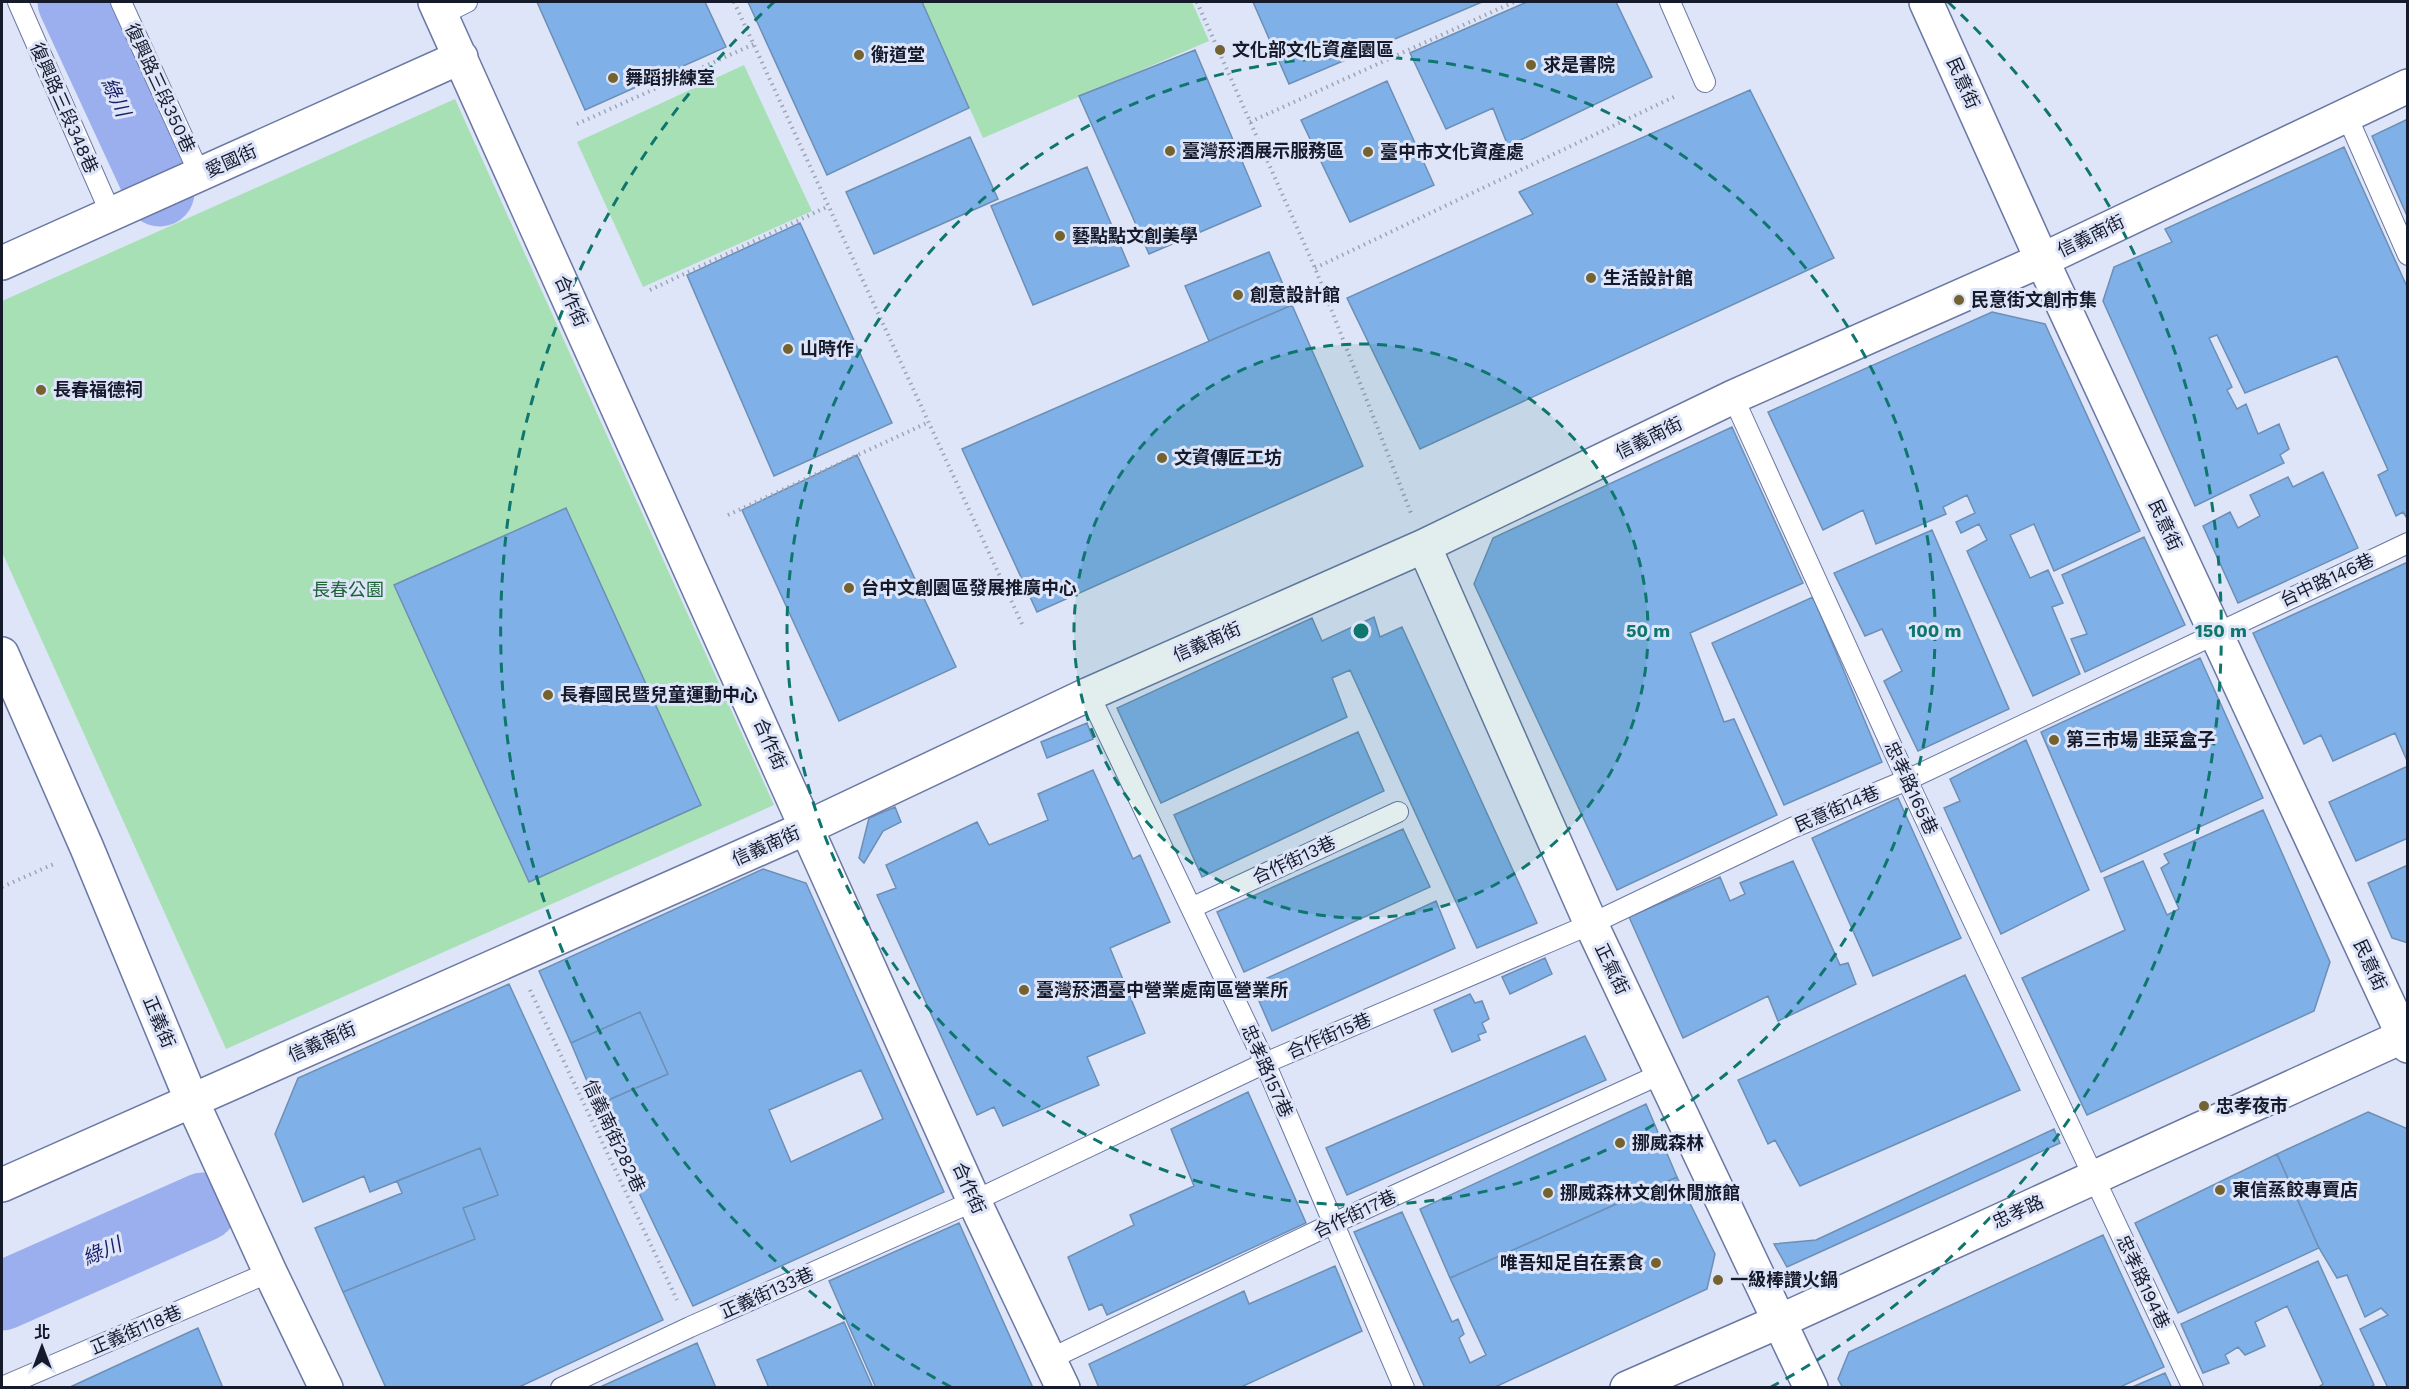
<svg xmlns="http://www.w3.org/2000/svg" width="2409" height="1389" font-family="'Work Sans','Noto Sans TC',sans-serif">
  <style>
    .green { fill: #a8e0b6 }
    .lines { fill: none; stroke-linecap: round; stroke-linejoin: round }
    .river { stroke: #9baeee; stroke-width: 69 }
    .building { fill: #7fb0e7; stroke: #6d8fb5; stroke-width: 1.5; fill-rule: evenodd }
    .lane-casing { stroke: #6b78a4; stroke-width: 22 }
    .street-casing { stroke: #6b78a4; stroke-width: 36 }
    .path { stroke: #9da4b6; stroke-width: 4; stroke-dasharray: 1.5 4.5; stroke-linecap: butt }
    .lane { stroke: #fff; stroke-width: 20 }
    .street { stroke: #fff; stroke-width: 33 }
    .ring { fill: none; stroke: #0f766e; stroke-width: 3; stroke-dasharray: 10 8 }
    .poi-dot { fill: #746331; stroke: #dee5f8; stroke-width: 2 }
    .labels { text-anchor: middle; stroke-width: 6; stroke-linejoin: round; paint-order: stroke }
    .poi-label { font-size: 18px; font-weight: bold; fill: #161b2c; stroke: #dee5f8; text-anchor: start }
    .street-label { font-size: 18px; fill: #161b2c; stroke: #dee5f8 }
    .park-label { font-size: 18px; fill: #1b6235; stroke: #dee5f8 }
    .water-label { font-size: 20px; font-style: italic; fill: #181e67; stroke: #dee5f8 }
    .centre { fill: #0f766e; stroke: #dee5f8; stroke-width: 3 }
    .ring-label { font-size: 18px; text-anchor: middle; font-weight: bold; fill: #0f766e; stroke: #dee5f8; stroke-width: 6; stroke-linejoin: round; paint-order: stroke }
  </style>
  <rect width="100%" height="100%" fill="#dee5f8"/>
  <path class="green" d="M922 2H1192L1209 41 983 138Z
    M744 65 812 211 643 287 577 142Z
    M455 99 774 805 226 1049 2 552V301Z"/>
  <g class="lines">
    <path class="river" d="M72 2 160 192
      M2 1296 203 1207"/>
  </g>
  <path class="building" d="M537 2H705L726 47 585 110Z
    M748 2H922L969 108 827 175Z
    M1253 2H1482L1289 84Z
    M1527 2H1616L1652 77 1508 146 1493 108 1446 129 1410 53Z
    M1195 50 1261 206 1149 254 1079 96Z
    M1387 81 1434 185 1350 222 1301 120Z
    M1750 90 1834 258 1420 449 1347 298 1533 214 1519 192Z
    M2408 119V218L2372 136Z
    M970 137 998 199 874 254 846 192Z
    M2344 147 2408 289V520L2403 512 2396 516 2378 475 2388 470 2337 356 2245 393 2217 335 2209 338 2232 387 2227 390 2237 409 2246 404 2258 434 2279 424 2289 449 2280 455 2284 463 2195 506 2103 301 2114 267 2172 242 2165 229Z
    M1087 167 1129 266 1033 305 991 206Z
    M800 223 892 423 774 476 687 275Z
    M1269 252 1292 305 1209 341 1185 286Z
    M1292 305 1363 466 1037 612 962 449Z
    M1992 312 2045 324 2140 531 2054 571 2034 524 2010 535 2030 578 2048 570 2063 603 2052 607 2080 674 2033 696 1967 551 1987 540 1979 524 1961 533 1956 522 1975 513 1967 495 1943 507 1946 514 1876 544 1863 510 1823 530 1768 412Z
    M1732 427 1803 583 1690 633 1724 722 1734 719 1777 815 1617 890 1474 584 1493 538Z
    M857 455 956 667 839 721 742 510Z
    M2323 472 2358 548 2238 603 2203 526 2230 512 2238 528 2260 516 2250 495 2288 477 2293 487Z
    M566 508 701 805 529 882 394 585Z
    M1932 530 2009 709 1918 751 1884 681 1902 671 1882 629 1865 636 1834 573Z
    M2144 537 2185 625 2085 672 2071 639 2087 634 2062 575Z
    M2408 562V763L2395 733 2333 761 2321 735 2304 744 2253 633Z
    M1813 597 1882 762 1784 805 1712 643Z
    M1374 617 1380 637 1402 627 1537 923 1477 948 1350 670 1332 678 1347 717 1161 803 1117 708 1312 618 1322 641Z
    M2200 658 2263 798 2101 872 2041 732Z
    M1087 723 1093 739 1047 758 1041 742Z
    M1358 732 1384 791 1202 877 1174 815Z
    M2026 740 2089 890 2001 934 1944 808 1960 801 1950 779Z
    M2408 766V838L2356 861 2329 802Z
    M1093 770 1133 859 1140 855 1170 922 1110 948 1145 1033 1087 1057 1099 1085 1003 1126 994 1107 977 1115 877 895 896 888 886 865 977 822 989 845 1048 820 1038 794Z
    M1898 798 1961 938 1873 976 1812 838Z
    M895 807 901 822 883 831 864 863 859 858 869 818Z
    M2263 810 2330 962 2314 1011 2087 1115 2022 978 2125 930 2104 878 2143 861 2167 915 2179 909 2161 868 2169 863 2164 854Z
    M1403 829 1430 887 1244 972 1217 912Z
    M1793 861 1840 965 1848 963 1856 984 1778 1021 1768 996 1683 1038 1629 917 1720 877 1730 901 1745 894 1740 883Z
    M2408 865V943L2392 938 2368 883Z
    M763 869 806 883 944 1192 693 1306 597 1105 668 1074 640 1012 571 1043 539 971ZM861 1070 883 1119 791 1162 769 1110Z
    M1436 901 1455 948 1272 1031 1252 985Z
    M1545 958 1552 974 1510 994 1502 977Z
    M1965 975 2020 1090 1800 1186 1775 1140 1768 1144 1738 1080Z
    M509 984 663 1320 517 1388H386L343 1292 475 1239 463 1208 498 1195 480 1148 370 1192 364 1176 303 1202 275 1134 298 1078Z
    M1470 994 1475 1003 1482 1001 1489 1019 1482 1023 1486 1032 1478 1035 1480 1040 1452 1052 1434 1010Z
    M640 1012 668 1074 597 1105 571 1043Z
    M1585 1036 1606 1080 1347 1195 1326 1148Z
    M1248 1092 1306 1223 1107 1315 1102 1304 1089 1310 1068 1257 1134 1225 1130 1215 1194 1186 1171 1129Z
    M1646 1104 1677 1177 1450 1278 1420 1209Z
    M2368 1112 2408 1129V1388H2388L2360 1329 2388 1315 2381 1308 2365 1317 2347 1275 2337 1278 2319 1248 2277 1154Z
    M2054 1129 2060 1143 1787 1267 1774 1244 1816 1240Z
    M480 1148 498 1195 463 1208 475 1239 343 1292 315 1228 402 1193 397 1181Z
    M2277 1154 2319 1248 2178 1313 2135 1223Z
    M1677 1177 1715 1254 1707 1289 1493 1388H1425L1354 1232 1402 1212 1452 1322 1458 1319 1464 1334 1459 1338 1470 1363 1486 1355 1450 1278Z
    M959 1223 1033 1388H876L829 1281Z
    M2103 1235 2164 1367 2118 1388H1843L1838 1379 1849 1352Z
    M2318 1261 2374 1385 2369 1388H2317L2323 1384 2287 1306 2255 1322 2265 1346 2245 1355 2238 1347 2225 1355 2229 1363 2203 1373 2181 1324Z
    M1335 1266 1362 1331 1239 1388H1099L1089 1364 1244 1291 1249 1304Z
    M844 1322 873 1388H769L757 1360Z
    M198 1328 223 1388H68Z
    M697 1343 716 1388H598Z
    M2165 1373 2172 1388H2130Z"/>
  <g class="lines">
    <g class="lane-casing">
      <path id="lane" d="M18 2 111 214
        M121 2 200 175
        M1670 2 1705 82
        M441 15 467 2
        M2346 114 2408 255
        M1733 397 1907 780 2193 1388
        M1089 694 1265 1063 1404 1388
        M1191 908 1398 812
        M1050 1359 1334 1223 1663 1073
        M2 1387 270 1272
        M561 1388 690 1327 974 1201 1265 1063 1591 924 1792 828 1907 780 2408 543"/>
    </g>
    <g class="street-casing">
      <path id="street" d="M435 2 974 1201 1063 1388
        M1926 2 2042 260 2408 1046
        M2 263 461 57
        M1424 546 1591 924 1811 1388
        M2 654 87 848 191 1099 270 1272 326 1388
        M2 1185 808 827 1089 694 1424 546 1733 397 2042 260 2408 86
        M1627 1388 1780 1321 2408 1034"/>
    </g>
    <path class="path" d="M734 2 1022 624
      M1197 2 1315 268 1411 513
      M1250 122 1514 2
      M577 124 754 44
      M1315 268 1678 95
      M650 290 829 206
      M728 515 929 422
      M2 887 56 863
      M530 990 677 1300"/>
    <use href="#lane" class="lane"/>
    <use href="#street" class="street"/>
  </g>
  <circle cx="1361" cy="631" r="287" fill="#0f766e" fill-opacity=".12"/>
  <g class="ring">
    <circle cx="1361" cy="631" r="287"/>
    <circle cx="1361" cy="631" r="574"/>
    <path d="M951 1387A860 860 0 0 1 774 2M1948 2A860 860 0 0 1 1771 1387"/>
  </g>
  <g class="poi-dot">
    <circle cx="1220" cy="50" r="6"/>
    <circle cx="859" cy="55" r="6"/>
    <circle cx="1531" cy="65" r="6"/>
    <circle cx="613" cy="78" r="6"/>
    <circle cx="1170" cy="151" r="6"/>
    <circle cx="1368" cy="152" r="6"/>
    <circle cx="1060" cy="236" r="6"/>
    <circle cx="1591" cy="278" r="6"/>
    <circle cx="1238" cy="295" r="6"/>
    <circle cx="1959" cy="300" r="6"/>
    <circle cx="788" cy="349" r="6"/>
    <circle cx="41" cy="390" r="6"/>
    <circle cx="1162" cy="458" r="6"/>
    <circle cx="849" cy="588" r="6"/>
    <circle cx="548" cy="695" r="6"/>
    <circle cx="2054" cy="740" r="6"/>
    <circle cx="1024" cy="990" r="6"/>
    <circle cx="2204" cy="1106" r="6"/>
    <circle cx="1620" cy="1143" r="6"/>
    <circle cx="2220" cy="1190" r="6"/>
    <circle cx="1548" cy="1193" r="6"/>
    <circle cx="1656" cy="1263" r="6"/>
    <circle cx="1718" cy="1280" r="6"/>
  </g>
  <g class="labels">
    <g class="poi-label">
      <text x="1232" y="56">文化部文化資產園區</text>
      <text x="871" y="61">衡道堂</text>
      <text x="1543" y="71">求是書院</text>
      <text x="625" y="84">舞蹈排練室</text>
      <text x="1182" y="157">臺灣菸酒展示服務區</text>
      <text x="1380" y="158">臺中市文化資產處</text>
      <text x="1072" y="242">藝點點文創美學</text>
      <text x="1603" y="284">生活設計館</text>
      <text x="1250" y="301">創意設計館</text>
      <text x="1971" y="306">民意街文創市集</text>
      <text x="800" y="355">山時作</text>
      <text x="53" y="396">長春福德祠</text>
      <text x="1174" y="464">文資傳匠工坊</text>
      <text x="861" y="594">台中文創園區發展推廣中心</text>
      <text x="560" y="701">長春國民暨兒童運動中心</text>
      <text x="2066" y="746">第三市場 韭菜盒子</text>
      <text x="1036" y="996">臺灣菸酒臺中營業處南區營業所</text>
      <text x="2216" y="1112">忠孝夜市</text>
      <text x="1632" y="1149">挪威森林</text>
      <text x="2232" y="1196">東信蒸餃專賣店</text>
      <text x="1560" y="1199">挪威森林文創休閒旅館</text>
      <text x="1644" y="1269" text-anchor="end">唯吾知足自在素食</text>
      <text x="1730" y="1286">一級棒讚火鍋</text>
    </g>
    <g class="street-label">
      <text transform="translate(1963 83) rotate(66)" y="6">民意街</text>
      <text transform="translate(160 88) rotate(65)" y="6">復興路三段350巷</text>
      <text transform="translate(64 108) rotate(66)" y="6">復興路三段348巷</text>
      <text transform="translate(231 161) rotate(-24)" y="6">愛國街</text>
      <text transform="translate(2091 236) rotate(-26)" y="6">信義南街</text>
      <text transform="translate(571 301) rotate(66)" y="6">合作街</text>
      <text transform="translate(1649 438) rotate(-26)" y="6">信義南街</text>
      <text transform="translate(2165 525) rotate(65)" y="6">民意街</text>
      <text transform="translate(2327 580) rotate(-25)" y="6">台中路146巷</text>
      <text transform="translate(1207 642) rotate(-24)" y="6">信義南街</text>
      <text transform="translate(770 744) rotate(66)" y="6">合作街</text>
      <text transform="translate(1911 788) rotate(65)" y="6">忠孝路165巷</text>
      <text transform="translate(1837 809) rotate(-23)" y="6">民意街14巷</text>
      <text transform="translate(766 846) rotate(-24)" y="6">信義南街</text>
      <text transform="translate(1294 860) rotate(-25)" y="6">合作街13巷</text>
      <text transform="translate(2370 965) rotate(65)" y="6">民意街</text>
      <text transform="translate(1612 969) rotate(64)" y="6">正氣街</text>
      <text transform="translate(159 1022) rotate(67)" y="6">正義街</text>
      <text transform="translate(1329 1036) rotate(-23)" y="6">合作街15巷</text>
      <text transform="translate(322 1042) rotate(-24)" y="6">信義南街</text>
      <text transform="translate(1267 1071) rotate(66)" y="6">忠孝路157巷</text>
      <text transform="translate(614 1136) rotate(65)" y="6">信義南街282巷</text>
      <text transform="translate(969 1188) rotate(66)" y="6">合作街</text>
      <text transform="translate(2018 1212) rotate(-25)" y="6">忠孝路</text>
      <text transform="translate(1355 1214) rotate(-25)" y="6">合作街17巷</text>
      <text transform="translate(2143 1282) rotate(65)" y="6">忠孝路194巷</text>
      <text transform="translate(767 1293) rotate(-24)" y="6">正義街133巷</text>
      <text transform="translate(136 1330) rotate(-23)" y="6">正義街118巷</text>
    </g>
    <g class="park-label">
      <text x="348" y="596">長春公園</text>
    </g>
    <g class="water-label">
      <text transform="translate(116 97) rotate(65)" y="7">綠川</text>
      <text transform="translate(102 1251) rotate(-24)" y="7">綠川</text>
    </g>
  </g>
  <circle cx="1361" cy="631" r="9" class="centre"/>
  <g class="ring-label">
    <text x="1648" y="637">50 m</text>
    <text x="1935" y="637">100 m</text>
    <text x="2221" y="637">150 m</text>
  </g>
  <rect width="2409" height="1389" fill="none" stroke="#161b2c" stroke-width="6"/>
  <g transform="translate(42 1347)" stroke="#dee5f8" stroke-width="4.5" paint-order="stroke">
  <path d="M0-4.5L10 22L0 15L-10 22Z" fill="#161b2c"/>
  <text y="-9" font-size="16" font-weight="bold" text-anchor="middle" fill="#161b2c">北</text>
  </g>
</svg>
